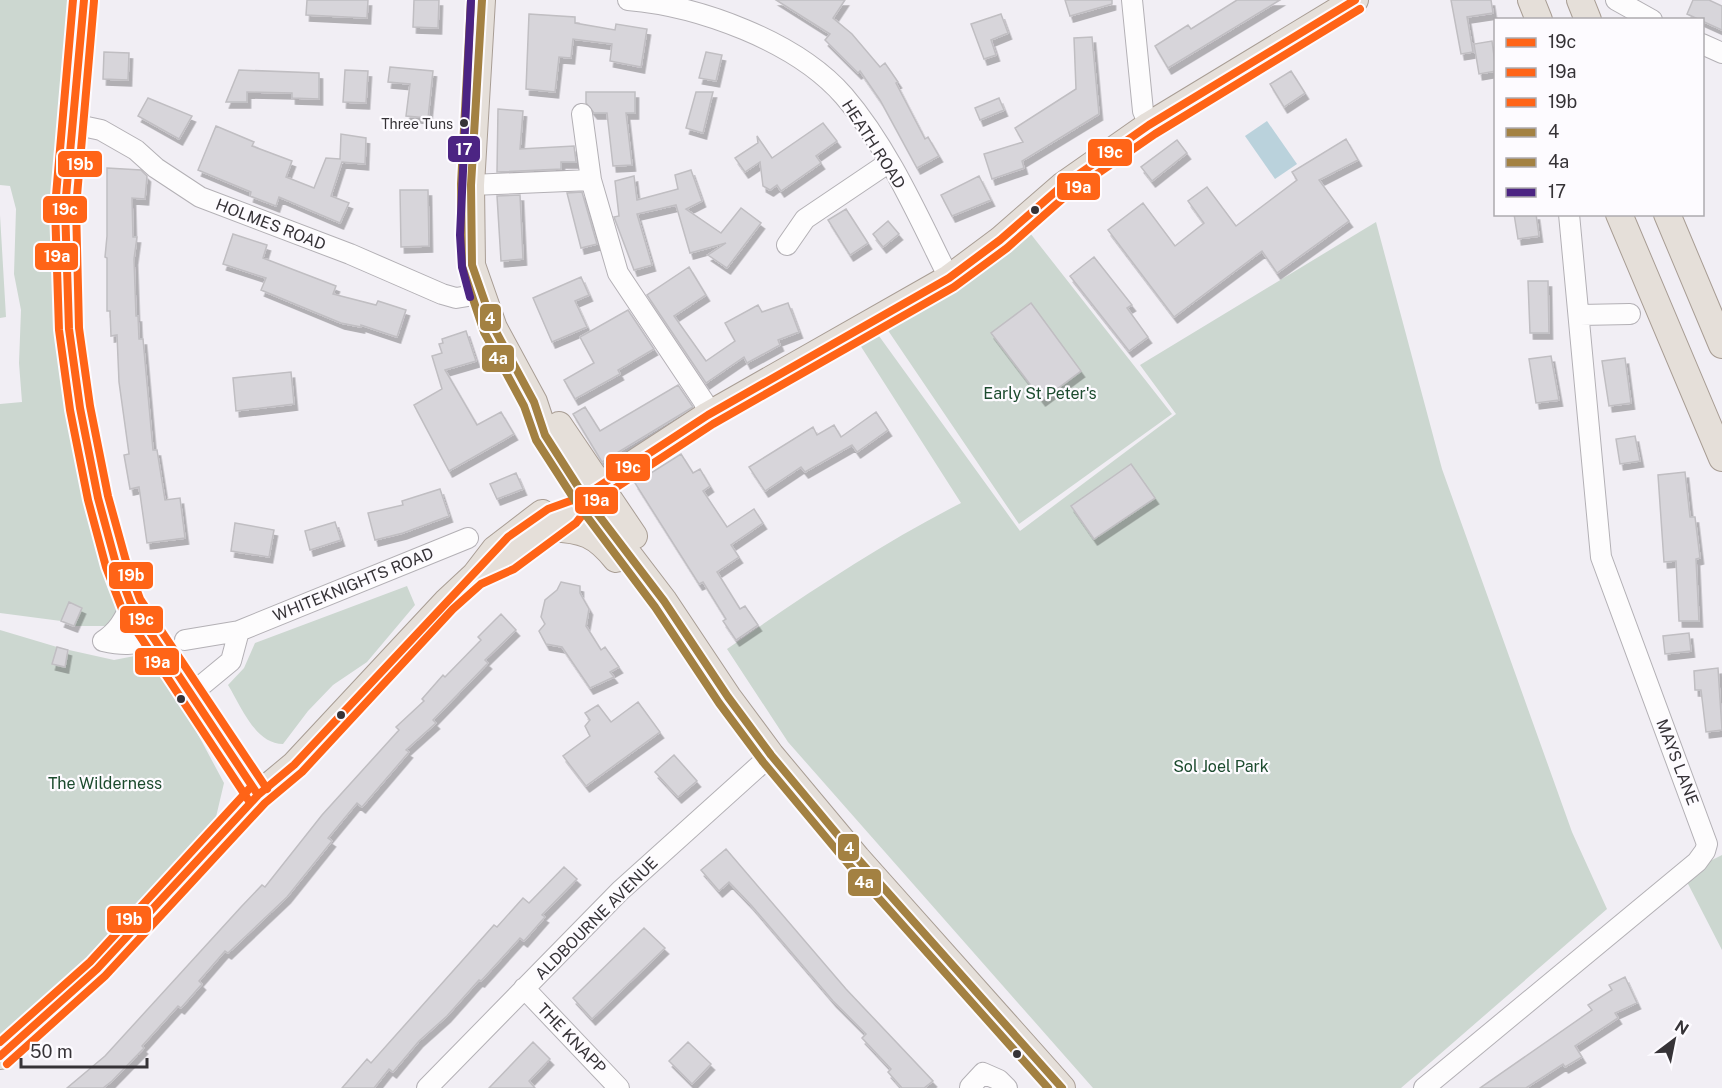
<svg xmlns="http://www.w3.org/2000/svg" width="1722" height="1088" font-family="'Public Sans',sans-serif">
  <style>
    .green { fill: #ccd7d0 }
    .water { fill: #bad2dc }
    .building { fill: #d7d5da; stroke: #c0bec2; stroke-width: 1.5; filter: url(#shadow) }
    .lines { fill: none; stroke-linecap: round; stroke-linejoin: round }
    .minor-casing { stroke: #b3b0b5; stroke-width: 22 }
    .major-casing { stroke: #a89d94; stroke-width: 28 }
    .minor { stroke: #fdfcfd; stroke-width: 20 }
    .major { stroke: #e5dfd9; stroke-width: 26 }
    .bus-1-casing { stroke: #fdfbff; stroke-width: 12 }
    .bus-2-casing { stroke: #fdfbff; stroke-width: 12 }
    .bus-3-casing { stroke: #fdfbff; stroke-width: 12 }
    .bus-4-casing { stroke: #fdfbff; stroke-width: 12 }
    .bus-5-casing { stroke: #fdfbff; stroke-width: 12 }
    .bus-6-casing { stroke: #fdfbff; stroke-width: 12 }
    .bus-1 { stroke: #ff6417; stroke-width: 8 }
    .bus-2 { stroke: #ff6417; stroke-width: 8 }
    .bus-3 { stroke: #ff6417; stroke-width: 8 }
    .bus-4 { stroke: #a38142; stroke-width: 8 }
    .bus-5 { stroke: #a38142; stroke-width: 8 }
    .bus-6 { stroke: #4c2483; stroke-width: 8 }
    .bus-dot { fill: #363337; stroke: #fdfbff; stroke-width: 2 }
    .labels { text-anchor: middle; stroke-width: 4.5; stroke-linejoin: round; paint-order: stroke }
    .bus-label { font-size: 14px; fill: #363337; stroke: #fdfbff; text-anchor: end }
    .street-label { font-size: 16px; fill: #363337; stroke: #fdfbff }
    .park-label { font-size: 16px; fill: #1c4b2e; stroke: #fdfbff }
    .line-badge { stroke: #fdfbff; stroke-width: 2 }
    .badge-label { font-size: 16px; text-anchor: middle; font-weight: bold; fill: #fff }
  </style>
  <defs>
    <filter id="shadow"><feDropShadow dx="3.5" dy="6" stdDeviation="0" flood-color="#0004"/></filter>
  </defs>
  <rect width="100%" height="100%" fill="#f1eef4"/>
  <path class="green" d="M0 0H70L50 203 51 260 65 410 103 574 118 611 107 626H74L82 608 69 602 61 621 0 613V404L22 402 19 363 21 310 14 274 16 209 10 186 0 185Z
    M0 215 6 317 0 318Z
    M1376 222 1442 469 1572 832 1607 909 1401 1088H1093L788 742 727 649C803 596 879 545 961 503L860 345 879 336 1020 531 1176 414 1140 365Z
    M1030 233 1172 414 1019 524 885 326 927 303Z
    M407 586 415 605 367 662 333 685 308 711 283 744C255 744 241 706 228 685L244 668 255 643Z
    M0 630 57 647 52 664 64 667 69 650 114 660 150 653 164 671 224 783 216 817 128 917 84 962 0 1036Z
    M1722 855V950L1685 878 1694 869Z"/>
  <path class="water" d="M1267 121 1297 164 1275 179 1245 136Z"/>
  <path class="building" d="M307 0H368L367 18 306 15Z
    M414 0H439L438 28 413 27Z
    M776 0H845L833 18 852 34 880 67 885 63 898 82 896 83 925 139 928 137 939 156 917 168 880 100 860 71 858 73 825 40 830 34Z
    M1065 0H1112V4L1070 16Z
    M1237 0H1280L1168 68 1155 46 1188 25 1191 29Z
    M1451 0H1491L1493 13 1467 17 1473 52 1461 54Z
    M1693 0H1709L1722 6V30L1687 14Z
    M529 14 575 17V23L615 30 616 24 647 29 641 67 610 61 612 44 573 39 571 58 559 57 555 92 526 89Z
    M1001 14 1008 33 991 40 996 55 984 59 971 24Z
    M1092 37 1099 114 1022 161 1024 168 992 179 984 154 1023 142 1015 128 1076 89 1074 38Z
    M1492 41 1496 71 1479 74 1474 44Z
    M104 52 129 53 128 80 103 79Z
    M706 52 722 55 716 81 699 78Z
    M390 67 433 71 428 118 406 116 410 84 388 82Z
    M239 70 319 73V99L292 98V93L247 92V102H226Z
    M345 70 368 71 366 103 343 102Z
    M1291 71 1305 93 1284 107 1270 84Z
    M586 92H635V113H626L632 165 613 166 607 113H594L586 103Z
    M696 92H713L703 133 686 128Z
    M148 98 192 116 179 139 138 116Z
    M999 98 1004 110 980 120 975 108Z
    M498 109 523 111 520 149 574 146 576 162H561V169L497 172Z
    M823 123 837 141 816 156 821 163 781 191 777 185 770 190 763 186 760 162 745 172 735 158 758 143 757 136 772 158Z
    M216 126 254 142 252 146 292 161 286 177 314 188 326 158 340 159 341 134 366 138 365 164 342 162 331 196 349 203 340 223 279 197 276 206 250 196 251 192 198 170Z
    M1346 139 1358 160 1319 180 1349 221 1277 273 1262 251 1174 317 1108 230 1143 203 1175 246 1204 223 1188 201 1207 187 1236 226 1297 180 1292 172Z
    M1177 140 1187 153 1152 181 1141 167Z
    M107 168 141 170 147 176 145 199 132 198 133 237H137L134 259 136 316H138L139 339H143L153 450H157L165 500 180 498 185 538 147 543 139 487 130 489 124 455 129 454 119 382 117 335 111 336 110 311H107V258L105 257 107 236Z
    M691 170 702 201 686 209 721 233 741 208 761 223 727 268 708 255 726 243 690 253 676 205 637 214 652 265 634 270 614 217 619 216 615 181 634 176 637 200 678 189 675 175Z
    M979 176 991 200 952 216 941 195Z
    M400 190H428L429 246 401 247Z
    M582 192 597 244 581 248 567 193Z
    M520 195 523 259 501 261 497 196Z
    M846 209 868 243 850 255 828 220Z
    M1514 214H1536L1539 236 1518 239Z
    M888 221 899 234 883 247 873 234Z
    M233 234 267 245 263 258 336 286 333 294 376 305 378 301 406 310 397 337 361 325V327L341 323 261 290 266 278 223 264Z
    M1094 257 1132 305 1127 308 1148 337 1129 351 1070 276Z
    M689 267 706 295 674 316 706 361 735 341 725 323 758 305 762 312 788 303 799 332 778 340 780 345 747 363 744 357 706 383 647 295Z
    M581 277 589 295 575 301 587 327 552 342 533 298Z
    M1528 281H1548L1549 333H1530Z
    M1031 303 1081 371 1042 400 991 333Z
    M628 310 654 349 618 370 620 374 575 399 564 380 594 363 580 337Z
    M466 331 476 361 445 370 477 425 501 412 514 434 449 471 414 405 442 389 432 356 442 353 439 344 443 343 442 339Z
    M1551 356 1559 400 1536 403 1529 359Z
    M1625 358 1631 403 1609 406 1602 361Z
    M291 372 294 404 236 411 233 378Z
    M678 385 693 407 602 462 573 414 585 407 600 431Z
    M876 412 888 430 857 452 852 445 805 472 801 467 765 491 749 467 813 427 817 435 834 425 841 437Z
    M1635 436 1640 461 1620 464 1616 439Z
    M681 454 693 473 700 469 710 486 703 491 727 527 754 509 763 523 731 545 739 557 717 572 740 609 745 606 758 625 736 640 723 621 726 619 703 582 699 584 635 483Z
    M1131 464 1155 498 1094 539 1071 506Z
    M1685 472 1690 517H1695L1700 558 1696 559 1699 621H1679L1676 561 1664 562 1658 475Z
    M516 473 523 489 497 499 490 484Z
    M440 489 449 516 403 533 375 540 368 513 403 505 402 501Z
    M335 522 341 540 310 550 305 531Z
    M235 523 274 530 269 557 231 551Z
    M561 582 580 586V593L589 609 586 626 601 650 605 647 619 667 610 672 614 677 590 688 562 647 546 644 539 631 545 624 541 617 545 600 557 590Z
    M69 602 82 608 74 626 61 621Z
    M501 614 516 630 485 660 488 663 433 720 436 723 406 750 409 752 362 807 357 803 328 838 332 841 287 897 228 953 225 951 199 981 202 984 181 1008 178 1006 142 1046 144 1048 112 1081 103 1088H67L105 1056 241 907 262 885 265 887 322 815 399 730 396 727 424 701 422 699 443 675 445 677 481 640 478 637Z
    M1689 633 1691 651 1665 654 1663 636Z
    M57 647 68 650 65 667 52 664Z
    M1718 668 1722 730 1706 732 1701 690H1695L1694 671Z
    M638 702 660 732 586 786 563 756 590 736 585 726 590 720 585 713 598 705 611 722Z
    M674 755 697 781 678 797 655 772Z
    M726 849 846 989 933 1081 924 1088H902L888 1072 891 1069 862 1038 866 1034 833 1001 751 905 729 882 719 891 701 870Z
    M564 867 577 879 542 915 545 917 524 941 520 938 481 981 479 980 447 1016 419 1041 393 1072 389 1069 374 1088H342L367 1059 371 1063 494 925 497 927 523 898 529 903Z
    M644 928 665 948 592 1019 573 998Z
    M1625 977 1637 1003 1615 1013 1618 1018 1575 1046 1582 1057 1565 1067 1563 1064 1526 1088H1480L1592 1010 1588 1005 1612 990 1609 985Z
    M533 1042 550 1059 529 1081 535 1088H489Z
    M688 1042 711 1064 692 1084 669 1061Z"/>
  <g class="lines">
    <g class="minor-casing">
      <path id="minor" d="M84 0 65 207 69 329 80 408 98 498 116 564 131 604 258 795
        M628 0C699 6 796 41 844 96 888 147 919 218 949 278
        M1132 0 1143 111 1149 125
        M1616 0 1652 20
        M1702 44 1722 53
        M582 114 591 180
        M73 124 101 130 136 150 156 168 200 197 350 254 442 294 456 298 480 294
        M471 185 591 180 618 273 704 402 708 415
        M787 245 805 219 888 163
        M1580 315 1630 314
        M185 640 239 631 468 538
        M103 641C121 645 134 646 152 638
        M103 641C118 631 124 620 131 604
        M191 694 231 661 239 631
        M524 988 619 1088
        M970 1087 983 1073 999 1080 1007 1088
        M427 1088 620 891 771 755
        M1424 1088 1697 862 1705 851 1707 844 1601 557 1569 214"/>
    </g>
    <g class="major-casing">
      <path id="major" d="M482 0 471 185 472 265 494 328 534 402 545 435 584 496 664 601 728 697 771 755 857 858 1062 1088
        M1531 0 1539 20
        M1580 0 1588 20
        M1619 214 1722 458
        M1667 214 1722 345
        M559 425 634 536
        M552 528C583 530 596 534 616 559
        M475 575C513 559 560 528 584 496L708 415 949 278 1000 240 1062 186 1149 125 1355 0
        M0 1056 97 969 258 795 294 765 446 602 475 575 495 549 542 513"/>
    </g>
    <use href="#minor" class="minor"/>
    <use href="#major" class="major"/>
    <g class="bus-1-casing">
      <path id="bus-1" d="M84 0 65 207 69 329 80 408 98 498 116 564 131 604 258 795
        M0 1056 97 969 258 795 294 765 508 537 548 509 584 496 708 415 949 278 1000 240 1062 186 1149 125 1355 0"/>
    </g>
    <g class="bus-2-casing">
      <path id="bus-2" d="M73 0 55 207 59 330 70 410 88 500 106 567 122 609 249 801
        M7 1064 105 976 265 803 302 772 453 609 481 584 514 569 576 523 591 504 713 424 954 287 1007 248 1068 194 1155 134 1360 9"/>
    </g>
    <g class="bus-3-casing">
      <path id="bus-3" d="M94 1 76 207 79 328 90 406 108 496 126 561 140 599 267 789
        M0 1042 90 962 250 788"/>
    </g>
    <g class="bus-4-casing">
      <path id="bus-4" d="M482 0 471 185 472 265 494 328 534 402 545 435 584 496 664 601 728 697 771 755 857 858 1062 1088"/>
    </g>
    <g class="bus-5-casing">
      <path id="bus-5" d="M471 0 461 184 462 266 484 332 524 406 536 440 576 502 655 607 719 703 763 762 849 865 1048 1088"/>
    </g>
    <g class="bus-6-casing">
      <path id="bus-6" d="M470 297 462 267 460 235 471 0"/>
    </g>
    <use href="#bus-1" class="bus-1"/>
    <use href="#bus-2" class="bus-2"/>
    <use href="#bus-3" class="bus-3"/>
    <use href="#bus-4" class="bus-4"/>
    <use href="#bus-5" class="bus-5"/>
    <use href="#bus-6" class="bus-6"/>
  </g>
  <g class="bus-dot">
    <circle cx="464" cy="123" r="5"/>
    <circle cx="1035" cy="210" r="5"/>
    <circle cx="181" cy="699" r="5"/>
    <circle cx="341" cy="715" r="5"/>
    <circle cx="1017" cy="1054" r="5"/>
  </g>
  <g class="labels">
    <g class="bus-label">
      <text x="453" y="129">Three Tuns</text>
    </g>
    <g class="street-label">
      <text transform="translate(874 144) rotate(57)" y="6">HEATH ROAD</text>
      <text transform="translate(271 224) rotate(21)" y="6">HOLMES ROAD</text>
      <text transform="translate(353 584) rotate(-22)" y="6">WHITEKNIGHTS ROAD</text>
      <text transform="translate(1678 762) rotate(69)" y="6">MAYS LANE</text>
      <text transform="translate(596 918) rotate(-45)" y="6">ALDBOURNE AVENUE</text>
      <text transform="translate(572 1038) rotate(46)" y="6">THE KNAPP</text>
    </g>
    <g class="park-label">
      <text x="1040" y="399">Early St Peter's</text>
      <text x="1221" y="772">Sol Joel Park</text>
      <text x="105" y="789">The Wilderness</text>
    </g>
  </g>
  <g class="line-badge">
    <rect x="447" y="135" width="34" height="28" rx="6" fill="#4c2483"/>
    <rect x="1087" y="138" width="46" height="29" rx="6" fill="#ff6417"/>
    <rect x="57" y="150" width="46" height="28" rx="6" fill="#ff6417"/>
    <rect x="1056" y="172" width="45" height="29" rx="6" fill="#ff6417"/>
    <rect x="42" y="195" width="46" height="29" rx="6" fill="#ff6417"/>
    <rect x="34" y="242" width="45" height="29" rx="6" fill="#ff6417"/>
    <rect x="479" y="303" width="23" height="29" rx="6" fill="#a38142"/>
    <rect x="481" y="344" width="34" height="29" rx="6" fill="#a38142"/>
    <rect x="605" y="453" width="46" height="29" rx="6" fill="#ff6417"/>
    <rect x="574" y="486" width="45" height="29" rx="6" fill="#ff6417"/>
    <rect x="108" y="561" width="46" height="29" rx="6" fill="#ff6417"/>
    <rect x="119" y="605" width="45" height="29" rx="6" fill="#ff6417"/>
    <rect x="134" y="647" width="46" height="29" rx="6" fill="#ff6417"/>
    <rect x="837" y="833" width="23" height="29" rx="6" fill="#a38142"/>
    <rect x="847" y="868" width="35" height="29" rx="6" fill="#a38142"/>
    <rect x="106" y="905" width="46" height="29" rx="6" fill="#ff6417"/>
  </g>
  <g class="badge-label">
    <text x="464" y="155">17</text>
    <text x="1110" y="158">19c</text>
    <text x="80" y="170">19b</text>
    <text x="1078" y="193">19a</text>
    <text x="65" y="215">19c</text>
    <text x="57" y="262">19a</text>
    <text x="490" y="324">4</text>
    <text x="498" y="364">4a</text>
    <text x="628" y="473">19c</text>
    <text x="596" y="506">19a</text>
    <text x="131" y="581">19b</text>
    <text x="141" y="625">19c</text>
    <text x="157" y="668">19a</text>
    <text x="849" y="854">4</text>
    <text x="864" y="888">4a</text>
    <text x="129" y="925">19b</text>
  </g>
  <rect x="1494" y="18" width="210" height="198" fill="#fdfbff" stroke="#adabaf" stroke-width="1.5"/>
  <rect x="1506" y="38" width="30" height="9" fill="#ff6417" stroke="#adabaf" stroke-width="1.5"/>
  <text x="1548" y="48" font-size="18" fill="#363337">19c</text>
  <rect x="1506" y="68" width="30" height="9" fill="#ff6417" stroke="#adabaf" stroke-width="1.5"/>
  <text x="1548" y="78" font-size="18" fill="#363337">19a</text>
  <rect x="1506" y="98" width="30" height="9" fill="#ff6417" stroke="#adabaf" stroke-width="1.5"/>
  <text x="1548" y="108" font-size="18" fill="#363337">19b</text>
  <rect x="1506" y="128" width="30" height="9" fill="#a38142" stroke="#adabaf" stroke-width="1.5"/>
  <text x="1548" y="138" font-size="18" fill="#363337">4</text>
  <rect x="1506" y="158" width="30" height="9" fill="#a38142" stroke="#adabaf" stroke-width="1.5"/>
  <text x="1548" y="168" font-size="18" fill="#363337">4a</text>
  <rect x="1506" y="188" width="30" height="9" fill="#4c2483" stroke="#adabaf" stroke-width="1.5"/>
  <text x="1548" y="198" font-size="18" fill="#363337">17</text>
  <g transform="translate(1674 1040) rotate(32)" stroke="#fdfbff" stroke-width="4.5" paint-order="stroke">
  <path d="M0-4.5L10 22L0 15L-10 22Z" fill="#363337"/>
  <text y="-9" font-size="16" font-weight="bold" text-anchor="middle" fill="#363337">N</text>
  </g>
  <path d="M21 1058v9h126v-9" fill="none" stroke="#363337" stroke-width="3"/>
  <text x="30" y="1058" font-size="18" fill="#363337" stroke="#fdfbff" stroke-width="4.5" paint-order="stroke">50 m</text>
</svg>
